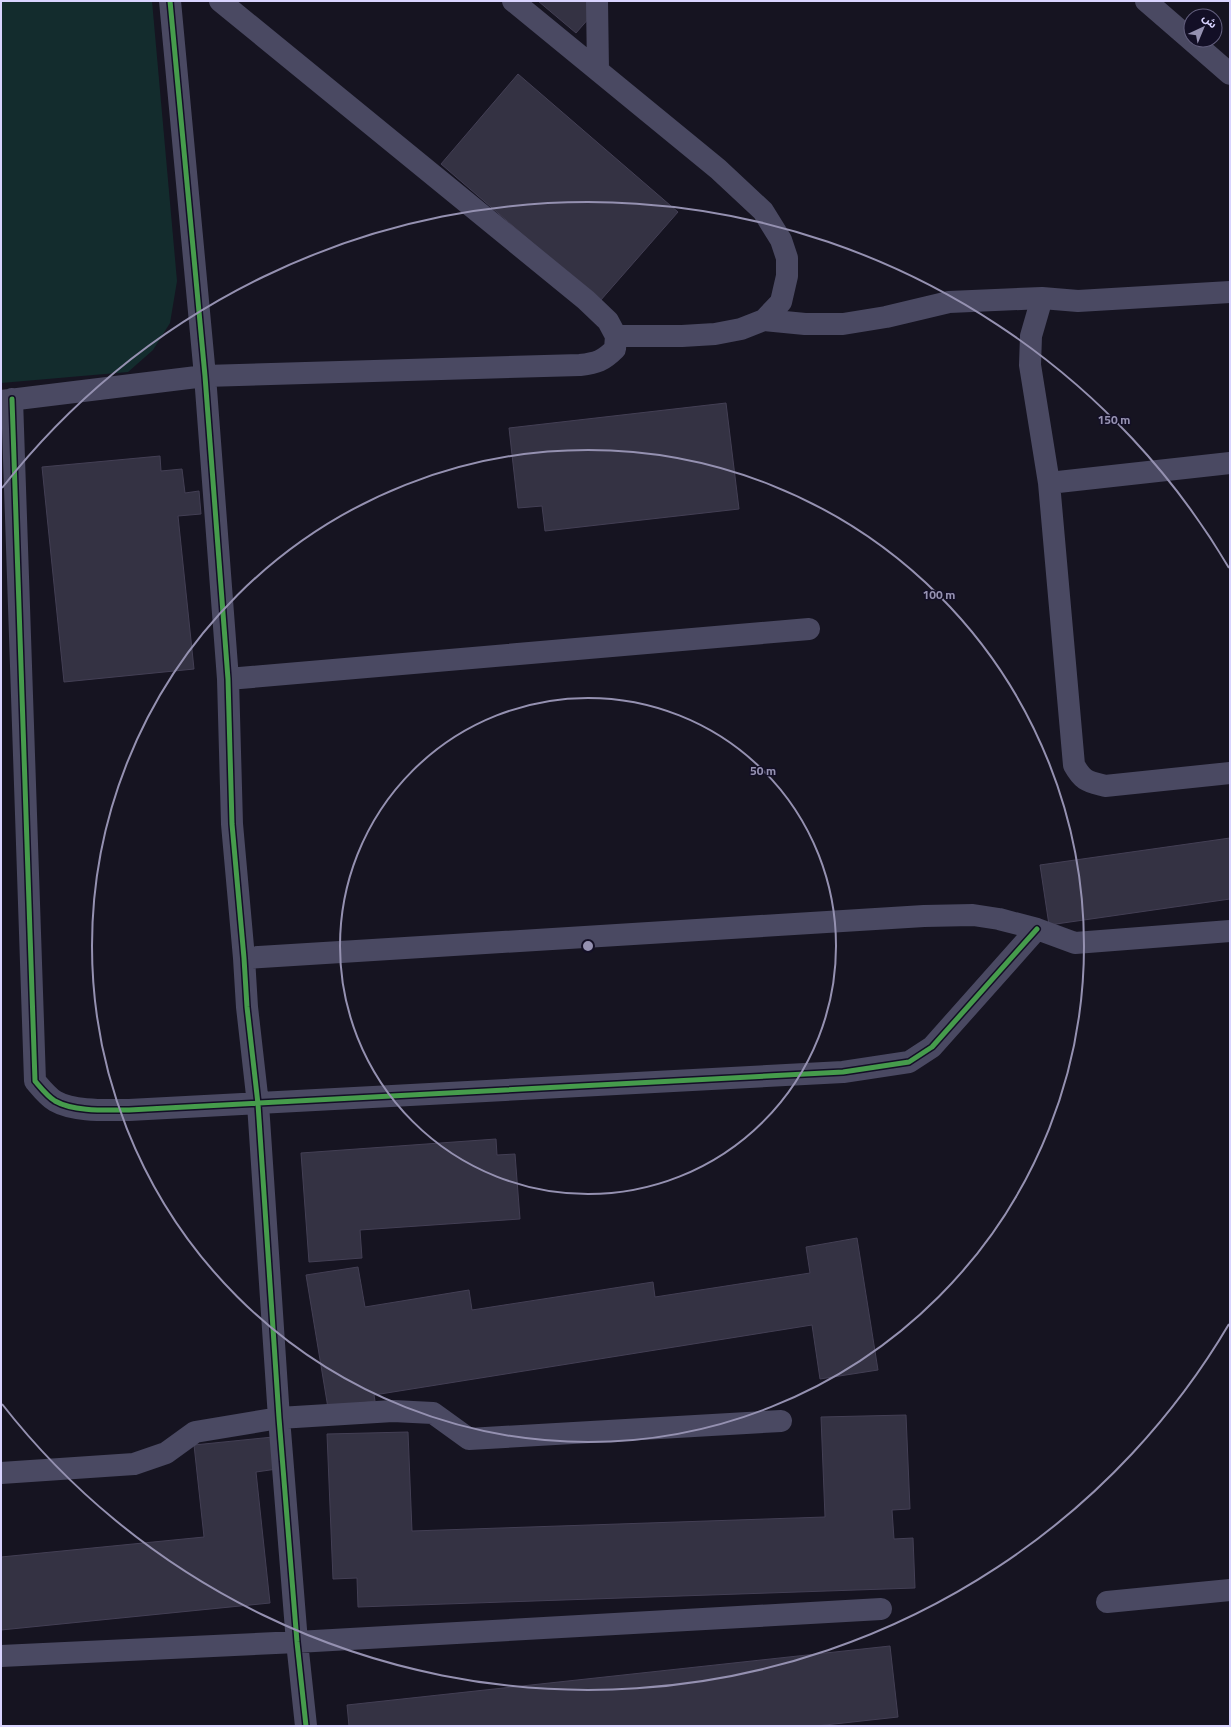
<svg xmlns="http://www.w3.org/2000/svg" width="1231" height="1727" font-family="'Titillium Web','Noto Sans Arabic',sans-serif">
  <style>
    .green { fill: #132c2d }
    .building { fill: #343243; stroke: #433f54 }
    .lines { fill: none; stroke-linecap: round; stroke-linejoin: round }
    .minor { stroke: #4a4962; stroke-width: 22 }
    .cycleway-casing { stroke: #130f26; stroke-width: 8 }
    .cycleway { stroke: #469c4c; stroke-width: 5 }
    .ring { fill: none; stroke: #9591b1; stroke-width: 2 }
    .centre { fill: #9591b1; stroke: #130f26; stroke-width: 2 }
    .ring-label { font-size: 12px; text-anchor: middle; font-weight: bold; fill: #9591b1; stroke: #130f26; stroke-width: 3; stroke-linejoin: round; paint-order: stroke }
  </style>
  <rect width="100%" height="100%" fill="#161421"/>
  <path class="green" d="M1 1H152L177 281 170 323 153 350 128 372 1 383Z"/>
  <path class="building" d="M538 1H588L590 17 576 33Z
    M518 74 678 212 600 301 441 164Z
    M726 403 739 509 545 531 542 506 518 508 509 428Z
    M160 456 161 471 182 469 185 493 199 491 201 514 178 516 194 669 64 682 42 467Z
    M1230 838V899L1049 925 1040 865Z
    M496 1139 497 1155 515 1154 520 1219 360 1230 362 1258 309 1262 301 1153Z
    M857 1238 878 1370 820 1379 812 1325 374 1395 375 1401 328 1408 306 1275 358 1267 365 1307 469 1290 472 1310 653 1282 655 1297 810 1273 806 1247Z
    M906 1415 910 1509 892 1510 894 1539 913 1538 915 1588 358 1607 357 1578 333 1579 327 1434 408 1432 412 1531 825 1517 821 1417Z
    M273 1437 277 1469 256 1472 270 1603 1 1630V1557L204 1537 194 1445Z
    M890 1646 898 1717 816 1726H349L347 1705Z"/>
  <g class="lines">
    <path class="minor" d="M170 1 205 376 228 679 232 824 244 958 247 1007 258 1104 279 1418 297 1642 306 1726
      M513 1 718 169 763 211 781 240 787 258V276L781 302 764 320 741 329 715 334 682 336H616
      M597 1 598 70
      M1146 1 1191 40
      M1191 40 1230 74
      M1042 298 1031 336 1030 365 1049 483 1074 765C1083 781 1087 781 1105 786L1230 773
      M764 320 805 324H843L886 317 949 302 1042 298 1078 301 1230 292
      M12 399 35 1081C41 1088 47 1096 55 1101 74 1112 108 1110 129 1110L843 1072 909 1062 932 1047 1037 929
      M1 401 205 376 580 365C597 363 603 361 615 349L616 336 608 321 586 300 220 1
      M1049 483 1230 463
      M228 679 809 629
      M244 958 924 916 973 915 999 919 1037 929 1075 943 1230 931
      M1 1473 134 1464 166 1453 195 1432 279 1418 393 1411 433 1413 469 1439 781 1421
      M1107 1602 1230 1590
      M1 1656 297 1642 881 1609"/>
    <g class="cycleway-casing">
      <path id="cycleway" d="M170 1 205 376 228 679 232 824 244 958 247 1007 258 1104 279 1418 297 1642 306 1726
        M12 399 35 1081C41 1088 47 1096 55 1101 74 1112 108 1110 129 1110L843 1072 909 1062 932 1047 1037 929"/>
    </g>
    <use href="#cycleway" class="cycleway"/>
  </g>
  <g class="ring">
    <circle cx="588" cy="946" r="248"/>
    <circle cx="588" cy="946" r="496"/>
    <path d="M1229 1324A744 744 0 0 1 2 1404M2 488A744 744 0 0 1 1229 568"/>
  </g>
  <circle cx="588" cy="946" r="6" class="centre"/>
  <g class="ring-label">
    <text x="1114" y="424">150 m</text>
    <text x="939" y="599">100 m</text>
    <text x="763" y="775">50 m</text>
  </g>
  <rect width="1231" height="1727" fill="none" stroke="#d9d4ff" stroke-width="4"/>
  <g transform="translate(1203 28) rotate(44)"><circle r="19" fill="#130f26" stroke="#625e7d"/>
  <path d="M0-3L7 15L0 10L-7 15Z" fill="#9591b1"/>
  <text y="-6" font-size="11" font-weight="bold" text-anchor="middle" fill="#d9d4ff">ش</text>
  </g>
</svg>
